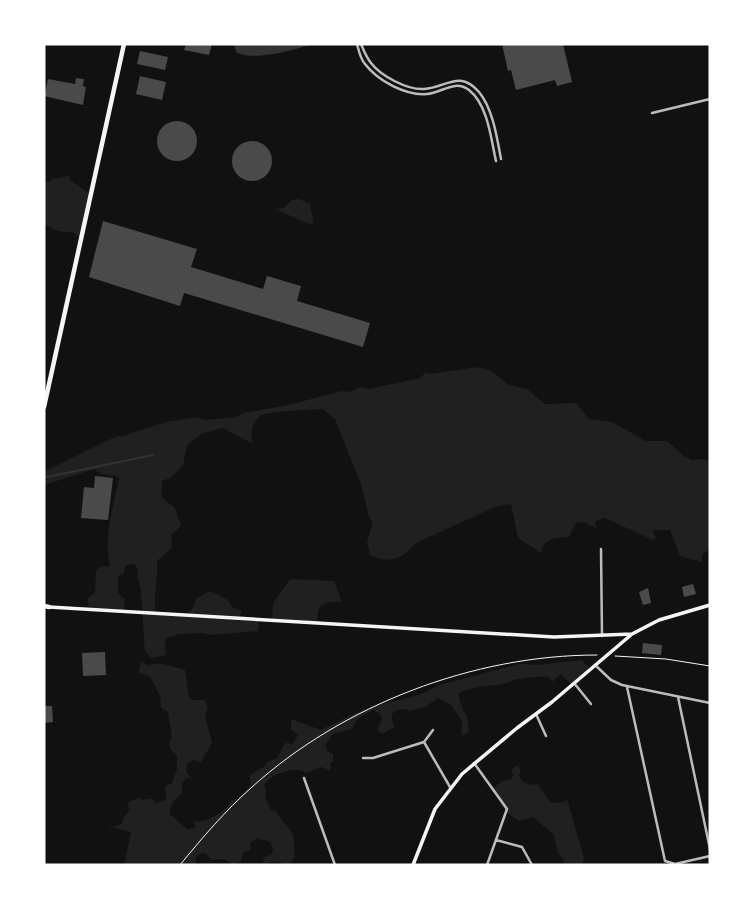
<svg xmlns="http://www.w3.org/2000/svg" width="754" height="909" font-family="'Golos Text',sans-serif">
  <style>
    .green { fill: #202020 }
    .water { fill: #333 }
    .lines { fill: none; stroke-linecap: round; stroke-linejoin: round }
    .stream { stroke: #333; stroke-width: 2 }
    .building { fill: #4a4a4a }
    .path { stroke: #f5f5f5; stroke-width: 1 }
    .minor { stroke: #bcbcbc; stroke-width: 2.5 }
    .secondary { stroke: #f5f5f5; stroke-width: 3.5 }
    .primary { stroke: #f5f5f5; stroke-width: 4.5 }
  </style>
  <rect width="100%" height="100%" fill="#111"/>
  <path class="green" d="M69 176 70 180 90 194 80 238 74 233 58 231 44 224V181L49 182 52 179Z
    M299 199 310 204 314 223 309 224 275 209 284 208 292 200Z
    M478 367 491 371 509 385 527 389 545 404 576 403 589 419 612 422 646 441H667L685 457 692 460 703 459 710 462V549L702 555V562L680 556 670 530H653L656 538 653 540 605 518 595 521 596 528 584 522 576 523 569 537C556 538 544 537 541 553L518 538 511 504 495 507 416 543C404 558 389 565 370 555L367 542 373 522 369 517 361 484 335 419 323 409C310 410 271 411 262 415 251 421 250 434 253 444L223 428 203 433 187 445 183 465 170 478 162 481 161 497 175 508 181 526 171 535 172 548 157 561C159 579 152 598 156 614L185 616 192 609 197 598 210 591 228 600 233 608 242 611 239 618 259 620 258 631 212 635 202 633 179 634 165 639 166 655 151 658 145 651C143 637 143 584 137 576L138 569 134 564 125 565 124 573 118 577V594L125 599 124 612 89 609 88 598 95 593 96 571 99 567 110 566C103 537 113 507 119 479L117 476 101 474 94 469 44 485V474L47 470 119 435 120 437 166 422 197 417 205 420 237 417 243 413 289 405 341 391 349 392 360 387 369 389 420 378 426 372 430 374Z
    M290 579 334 581 342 602C324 602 317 602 317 623L272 621 273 603Z
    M582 660 589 668 571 684 561 674 552 682 550 678C539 674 527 679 516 679 500 689 478 682 458 694L463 711 467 715 469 732 461 736 462 721 450 704 438 698 425 707 410 711 406 709 396 710 392 714V721L395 727 382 734 377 730 382 720 380 714 373 710 357 719 352 729 333 734 325 745 328 752 333 754V760L330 764 331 771 321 767 306 773C295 765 271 774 264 785L266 790 265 798 271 810 275 811 293 834 295 857 289 865 275 861 263 864 264 858 272 854 273 848 270 842 258 838 250 842 251 850 243 852 241 861 233 865 225 859 211 860 206 854 201 853 196 857V865H124L131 832 110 827 109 825 113 827 122 824 123 818 129 811 128 802 139 798 143 800 150 798 157 803 166 800 165 786 172 783 177 769V755L171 750 169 743 172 738 168 712 161 707 160 696 150 676 138 673 141 661 148 666C161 660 173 667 185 670L189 697 193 700H205L208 707 205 715 212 743 201 762 193 760 187 764 186 771 191 778H186L182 783V794C174 800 169 804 170 814L187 829 195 828 194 821C207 824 219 813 229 806L231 800 239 798 250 786V775L265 766 267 762 277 758 285 743 293 744 298 735 291 729V719L321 730C340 721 357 711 377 705 398 700 421 697 439 685L520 664 538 665Z
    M517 765 521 769 519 775 522 781 530 785 537 783 551 803 564 802 567 799 584 858 582 865H563L564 860 558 853 554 835 533 817 519 821 506 812 492 789 502 781 510 780 514 775 511 770Z"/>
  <path class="water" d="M234 44H312C294 50 252 62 236 52Z"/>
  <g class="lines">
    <path class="stream" d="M47 477 153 455"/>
  </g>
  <path class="building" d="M186 44H212L209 55 184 50Z
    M502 44H563L572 82 557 86 555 80 516 90 511 70 508 71Z
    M140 51 168 57 165 70 137 64Z
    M140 76 166 82 162 100 136 94Z
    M76 78 84 79 83 86 86 87 83 105 44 96 48 79 75 84Z
    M157 141a20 20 0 1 1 40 0a20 20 0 1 1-40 0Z
    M232 161a20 20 0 1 1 40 0a20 20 0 1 1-40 0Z
    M103 221 197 249 191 267 263 289 267 276 301 286 297 301 370 323 363 347 184 293 180 306 89 277Z
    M95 476 113 478 108 520 81 518 84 487 94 488Z
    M693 584 696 594 684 597 682 587Z
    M648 588 651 603 643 605 639 592Z
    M643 643 662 645 661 655 642 653Z
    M105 652 106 675 83 676 82 653Z
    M44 706H52L53 722 44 723Z"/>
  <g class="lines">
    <path class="path" d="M615 656 666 659 710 666
      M180 865C202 838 225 811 252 787 343 705 473 655 597 655"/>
    <path class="minor" d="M357 44C359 51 360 58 365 64 378 81 406 96 427 94 442 93 454 79 469 90 488 105 491 139 496 161
      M361 44C364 51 366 57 371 63 381 76 407 90 424 89 446 88 459 69 479 92 493 109 497 138 501 159
      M652 113 710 99
      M601 549 602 636
      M595 665 611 680 622 685 710 703
      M574 683 591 704
      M627 687 665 861 675 864 710 856
      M678 697 710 849
      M536 714 546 736
      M424 742 450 787
      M424 742 433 730
      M363 758H373L424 742
      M474 763 507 809 487 865
      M304 778 335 865
      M496 840 522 847 532 865"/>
    <path class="secondary" d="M49 607 554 637 632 634
      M413 865 435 809 462 774 517 728 552 702 632 634 659 620 710 605"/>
    <path class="primary" d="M44 407 124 44
      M44 606 49 607"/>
  </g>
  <rect width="754" height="909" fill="none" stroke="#ffffff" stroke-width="91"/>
</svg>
